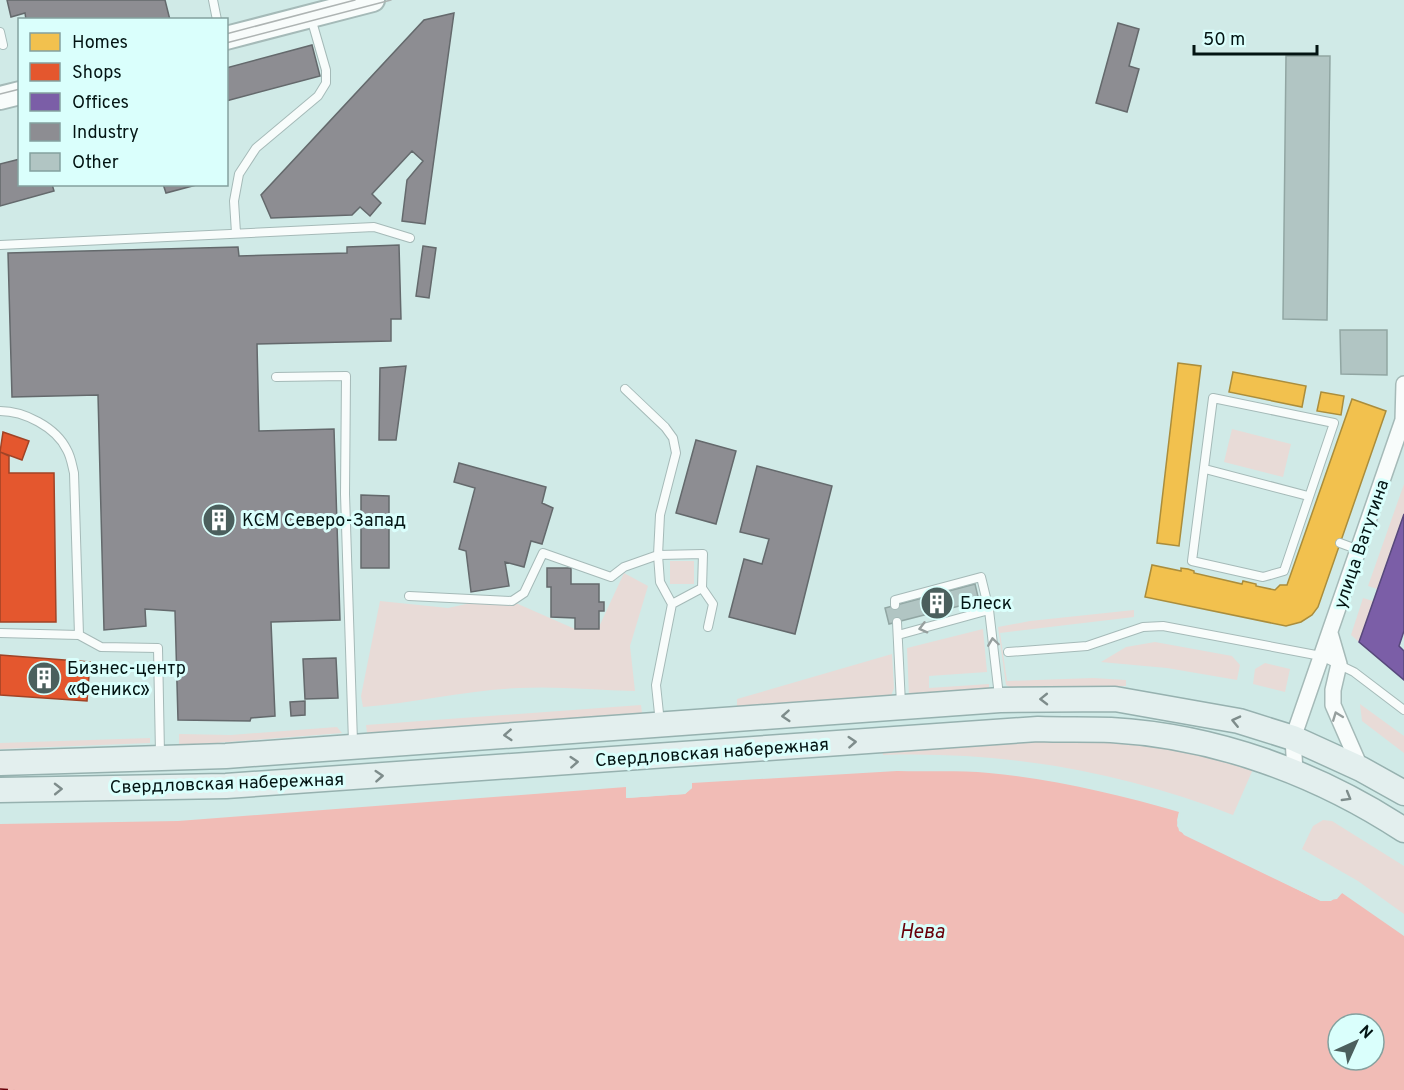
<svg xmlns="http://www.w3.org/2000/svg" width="1404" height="1090" font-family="Overpass,sans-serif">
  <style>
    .green { fill: #e8dbd7 }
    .water { fill: #f1bcb6; fill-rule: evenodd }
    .pier { fill: #d0eae7 }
    .homes { fill: #f2c14e; stroke: #aa8d3c; stroke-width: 1.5 }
    .shops { fill: #e4572e; stroke: #a04326; stroke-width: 1.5 }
    .offices { fill: #7b5ea7; stroke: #57487b; stroke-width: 1.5 }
    .industry { fill: #8d8d92; stroke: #64696c; stroke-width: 1.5 }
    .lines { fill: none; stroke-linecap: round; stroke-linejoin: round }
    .ferry { stroke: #68000a; stroke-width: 1.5; stroke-dasharray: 8 6; stroke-linecap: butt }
    .building { fill: #b1c5c3; stroke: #91a6a3; stroke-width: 1.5 }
    .lane-casing { stroke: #a5bab8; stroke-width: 10 }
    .street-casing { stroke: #a5bab8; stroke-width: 18 }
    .secondary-casing { stroke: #a5bab8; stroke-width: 26 }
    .primary-casing { stroke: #96b1af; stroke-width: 27 }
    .lane { stroke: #f8fcfb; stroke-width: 8 }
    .street { stroke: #f8fcfb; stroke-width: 15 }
    .secondary { stroke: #f8fcfb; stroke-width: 22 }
    .primary { stroke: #e3efee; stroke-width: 24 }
    .tram { stroke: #aeb4b3; stroke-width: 1.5 }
    .oneway { stroke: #969f9e }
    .oneway2 { stroke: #7e8c8b }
    .labels { text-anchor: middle; stroke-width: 6; stroke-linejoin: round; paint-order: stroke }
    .poi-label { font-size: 18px; fill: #031413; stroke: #dafffc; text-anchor: start }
    .street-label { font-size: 18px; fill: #031413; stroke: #dafffc }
    .water-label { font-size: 20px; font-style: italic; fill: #68000a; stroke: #dafffc }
  </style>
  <rect width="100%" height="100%" fill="#d0eae7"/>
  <path class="green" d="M1232 429 1291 444 1283 477 1224 462Z
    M1404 484V514L1377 589 1368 586Z
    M670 561H694V584H670Z
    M624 573 648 586 630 646 635 691C596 690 557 686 519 688 466 690 415 703 363 707L361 696 380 601 448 608 471 603 518 604 575 629H598Z
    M1363 598 1373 601 1359 642 1351 635Z
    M1134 610V617L1000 633 1007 681 1093 678 1126 680V686L1012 688 1006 685 998 627 1030 621Z
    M983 629 987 672 929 676V688L989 684V691L909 697 907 648Z
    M1155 642 1232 656 1240 665 1237 680 1167 668 1101 662 1126 647Z
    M892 654 894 688 891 696 737 709V699Z
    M1265 663 1290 669 1285 692 1253 684 1255 669Z
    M1360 704 1404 736V753L1362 721Z
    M641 705 642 713 367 733 366 725Z
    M337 727 342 733 179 746V734L231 735Z
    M150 738V743L0 749V743Z
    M1041 738 1139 741 1254 767 1233 815C1121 771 1003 751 883 755L882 747Z
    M1323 820 1332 821 1404 866V914L1358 881 1302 849 1313 826Z"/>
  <path class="water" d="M897 771C927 772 958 770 989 773 1053 779 1117 794 1179 812L1177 820 1179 831 1321 901 1337 899 1342 893 1404 936V1090H0V824L178 821 626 787 627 798 685 794 692 788V783ZM1338 1024H1374V1060H1338Z"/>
  <path class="pier" d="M689 783H692V788L685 794 626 798V787H629V794L656 793 684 791Z
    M1179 812 1181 813 1180 825 1185 832 1321 898H1330L1340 891 1342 893 1331 901H1321L1184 835 1177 826Z"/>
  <path class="homes" d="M1178 363 1201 366 1179 546 1157 543Z
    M1233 372 1306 386 1302 407 1229 392Z
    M1321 392 1344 396 1341 415 1317 411Z
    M1352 399 1386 411 1318 607 1312 615 1301 622 1286 626 1145 597 1152 565 1181 571V568L1188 569 1194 571V573L1242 584 1243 581 1256 584V586L1275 590 1280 585H1287Z"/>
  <path class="shops" d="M3 432 29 441 22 460 0 452Z
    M0 452 9 456V473H54L56 622H0Z
    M0 655 90 662 87 701 0 695Z"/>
  <path class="offices" d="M1404 514V631L1399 646 1404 651V680L1359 642Z"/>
  <path class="industry" d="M7 0H165L170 20H26L25 13 11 17Z
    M454 13 425 224 402 221 407 180 423 161 412 151 372 194 381 203 370 216 360 207 352 215 271 218 261 195 424 20Z
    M1118 23 1139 29 1129 66 1139 69 1127 112 1096 103Z
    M312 45 320 76 226 101V68Z
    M20 159V184H52L54 191 0 206V164Z
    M163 184H200L166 193Z
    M399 245 401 319H391V341L257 344 259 431 334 429 340 620 271 622 275 716 251 718 250 721 178 720 175 611 145 609 146 626 104 630 98 395 12 397 8 253 238 247 239 256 347 253V247Z
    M423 246 436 248 429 298 416 296Z
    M406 366 396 440H379L380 368Z
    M696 440 736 451 716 524 676 513Z
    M459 463 546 487 542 503 553 508 542 544 531 541 524 567 505 562 509 586 471 592 466 551 459 549 475 488 454 482Z
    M757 466 832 486 795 634 729 617 744 559 762 564 769 539 740 532Z
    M361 495 389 496V568H361Z
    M547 568H571V584H599V602H604V611H599V629H575V618L551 617V587H547Z
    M336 658 338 698 305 699 303 659Z
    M305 701V715L291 716 290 702Z"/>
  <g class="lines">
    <path class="ferry" d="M0 1089 14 1090"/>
  </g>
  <path class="building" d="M1286 56H1330L1327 320 1283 319Z
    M1340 330H1387V375L1341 374Z
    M975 584 979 601 889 624 885 608Z"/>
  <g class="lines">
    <g class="lane-casing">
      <path id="lane" d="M213 0 217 20
        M0 32 3 45
        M236 233 234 201 239 174 256 148 318 96 326 83V70L311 18
        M0 245 374 227 410 238
        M276 377 346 376 345 494 353 742
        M1213 398 1334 423 1284 571 1263 577 1192 561Z
        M0 411C24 411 56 427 67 450 71 457 72 465 74 473L79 635
        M1205 469 1308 496
        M1340 543 1359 550
        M702 588 713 604 708 627
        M409 596 512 601 524 593 543 553 611 577 624 567 658 555 660 515 676 453 673 438 665 427 625 389
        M895 605V600L981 577 989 610 999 696
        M897 622 901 704
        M0 633 79 635 101 647 158 648 160 754
        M898 635 989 610
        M1008 652 1087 646 1143 627 1163 626 1321 656 1354 672 1404 710
        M660 723 656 685 672 604 702 588 703 554 658 555 660 582 672 604"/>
    </g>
    <g class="street-casing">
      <path id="street" d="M1330 633 1339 664 1333 690V705L1361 769
        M1295 772 1293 738 1403 420 1404 384"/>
    </g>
    <g class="secondary-casing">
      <path id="secondary" d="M226 38 373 0
        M0 98 20 93"/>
    </g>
    <g class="primary-casing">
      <path id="primary" d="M0 763 226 756 1000 700 1115 699 1239 721 1293 738 1361 769 1404 793
        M0 790 226 786 1038 729C1062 730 1087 729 1111 730 1216 736 1317 773 1404 830"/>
    </g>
    <use href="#lane" class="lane"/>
    <use href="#street" class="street"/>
    <use href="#secondary" class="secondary"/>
    <use href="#primary" class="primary"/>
    <path class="tram" d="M226 34 355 0
      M226 43 391 0
      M0 94 20 89"/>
  </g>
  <defs><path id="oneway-chevron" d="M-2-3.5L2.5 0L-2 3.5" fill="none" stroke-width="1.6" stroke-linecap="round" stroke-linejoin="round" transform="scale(1.5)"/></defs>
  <g class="oneway">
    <use href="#oneway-chevron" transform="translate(923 628) rotate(165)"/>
    <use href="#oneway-chevron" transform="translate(993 642) rotate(-98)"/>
    <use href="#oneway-chevron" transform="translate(1337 716) rotate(-111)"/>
  </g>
  <g class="oneway2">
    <use href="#oneway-chevron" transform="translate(1044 699) rotate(179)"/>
    <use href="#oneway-chevron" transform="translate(786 716) rotate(176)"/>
    <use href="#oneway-chevron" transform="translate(1236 721) rotate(-167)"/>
    <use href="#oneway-chevron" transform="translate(508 735) rotate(176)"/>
    <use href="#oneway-chevron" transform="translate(852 742) rotate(-4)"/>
    <use href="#oneway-chevron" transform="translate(574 762) rotate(-4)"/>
    <use href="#oneway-chevron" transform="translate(379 776) rotate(-4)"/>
    <use href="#oneway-chevron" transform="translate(58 789) rotate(-1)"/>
    <use href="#oneway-chevron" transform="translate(1347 797) rotate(30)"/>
  </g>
  <defs>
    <g id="building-disc" transform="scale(1.725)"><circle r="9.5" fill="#4b5f5d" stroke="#dafffc"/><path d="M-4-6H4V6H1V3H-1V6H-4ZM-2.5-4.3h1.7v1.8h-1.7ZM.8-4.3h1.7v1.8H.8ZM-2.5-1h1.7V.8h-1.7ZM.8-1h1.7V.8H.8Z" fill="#fff"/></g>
  </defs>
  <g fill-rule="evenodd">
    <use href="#building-disc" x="219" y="520"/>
    <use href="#building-disc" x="937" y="603"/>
    <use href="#building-disc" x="44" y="678"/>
  </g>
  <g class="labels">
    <g class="poi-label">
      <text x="242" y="526">КСМ Северо-Запад</text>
      <text x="960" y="609">Блеск</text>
      <text x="67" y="674">Бизнес-центр<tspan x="67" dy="21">«Феникс»</tspan></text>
    </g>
    <g class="street-label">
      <text transform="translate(1361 544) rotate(-71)" y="6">улица Ватутина</text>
      <text transform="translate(712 752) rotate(-4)" y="6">Свердловская набережная</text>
      <text transform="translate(227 783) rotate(-2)" y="6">Свердловская набережная</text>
    </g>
    <g class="water-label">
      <text x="922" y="938">Нева</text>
    </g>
  </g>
  <rect x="18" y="18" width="210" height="168" fill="#dafffc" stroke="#84a19f" stroke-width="1.5"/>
  <rect x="30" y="33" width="30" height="18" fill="#f2c14e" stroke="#84a19f" stroke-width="1.5"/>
  <text x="72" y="48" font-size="18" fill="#031413">Homes</text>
  <rect x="30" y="63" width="30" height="18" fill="#e4572e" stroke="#84a19f" stroke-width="1.5"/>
  <text x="72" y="78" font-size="18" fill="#031413">Shops</text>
  <rect x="30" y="93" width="30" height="18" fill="#7b5ea7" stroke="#84a19f" stroke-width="1.5"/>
  <text x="72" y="108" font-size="18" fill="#031413">Offices</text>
  <rect x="30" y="123" width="30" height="18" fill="#8d8d92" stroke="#84a19f" stroke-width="1.5"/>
  <text x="72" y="138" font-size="18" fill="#031413">Industry</text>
  <rect x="30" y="153" width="30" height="18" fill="#b1c5c3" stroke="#84a19f" stroke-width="1.5"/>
  <text x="72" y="168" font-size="18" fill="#031413">Other</text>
  <g transform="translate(1356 1042) rotate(45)"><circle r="28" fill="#dafffc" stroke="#84a19f" stroke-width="1.5"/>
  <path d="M0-4.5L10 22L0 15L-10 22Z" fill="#4b5f5d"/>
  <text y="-9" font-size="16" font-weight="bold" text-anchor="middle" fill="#031413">N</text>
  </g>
  <path d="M1194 45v9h123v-9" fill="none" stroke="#031413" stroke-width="3"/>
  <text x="1203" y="45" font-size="18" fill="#031413" stroke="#dafffc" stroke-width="4.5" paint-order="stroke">50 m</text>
</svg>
